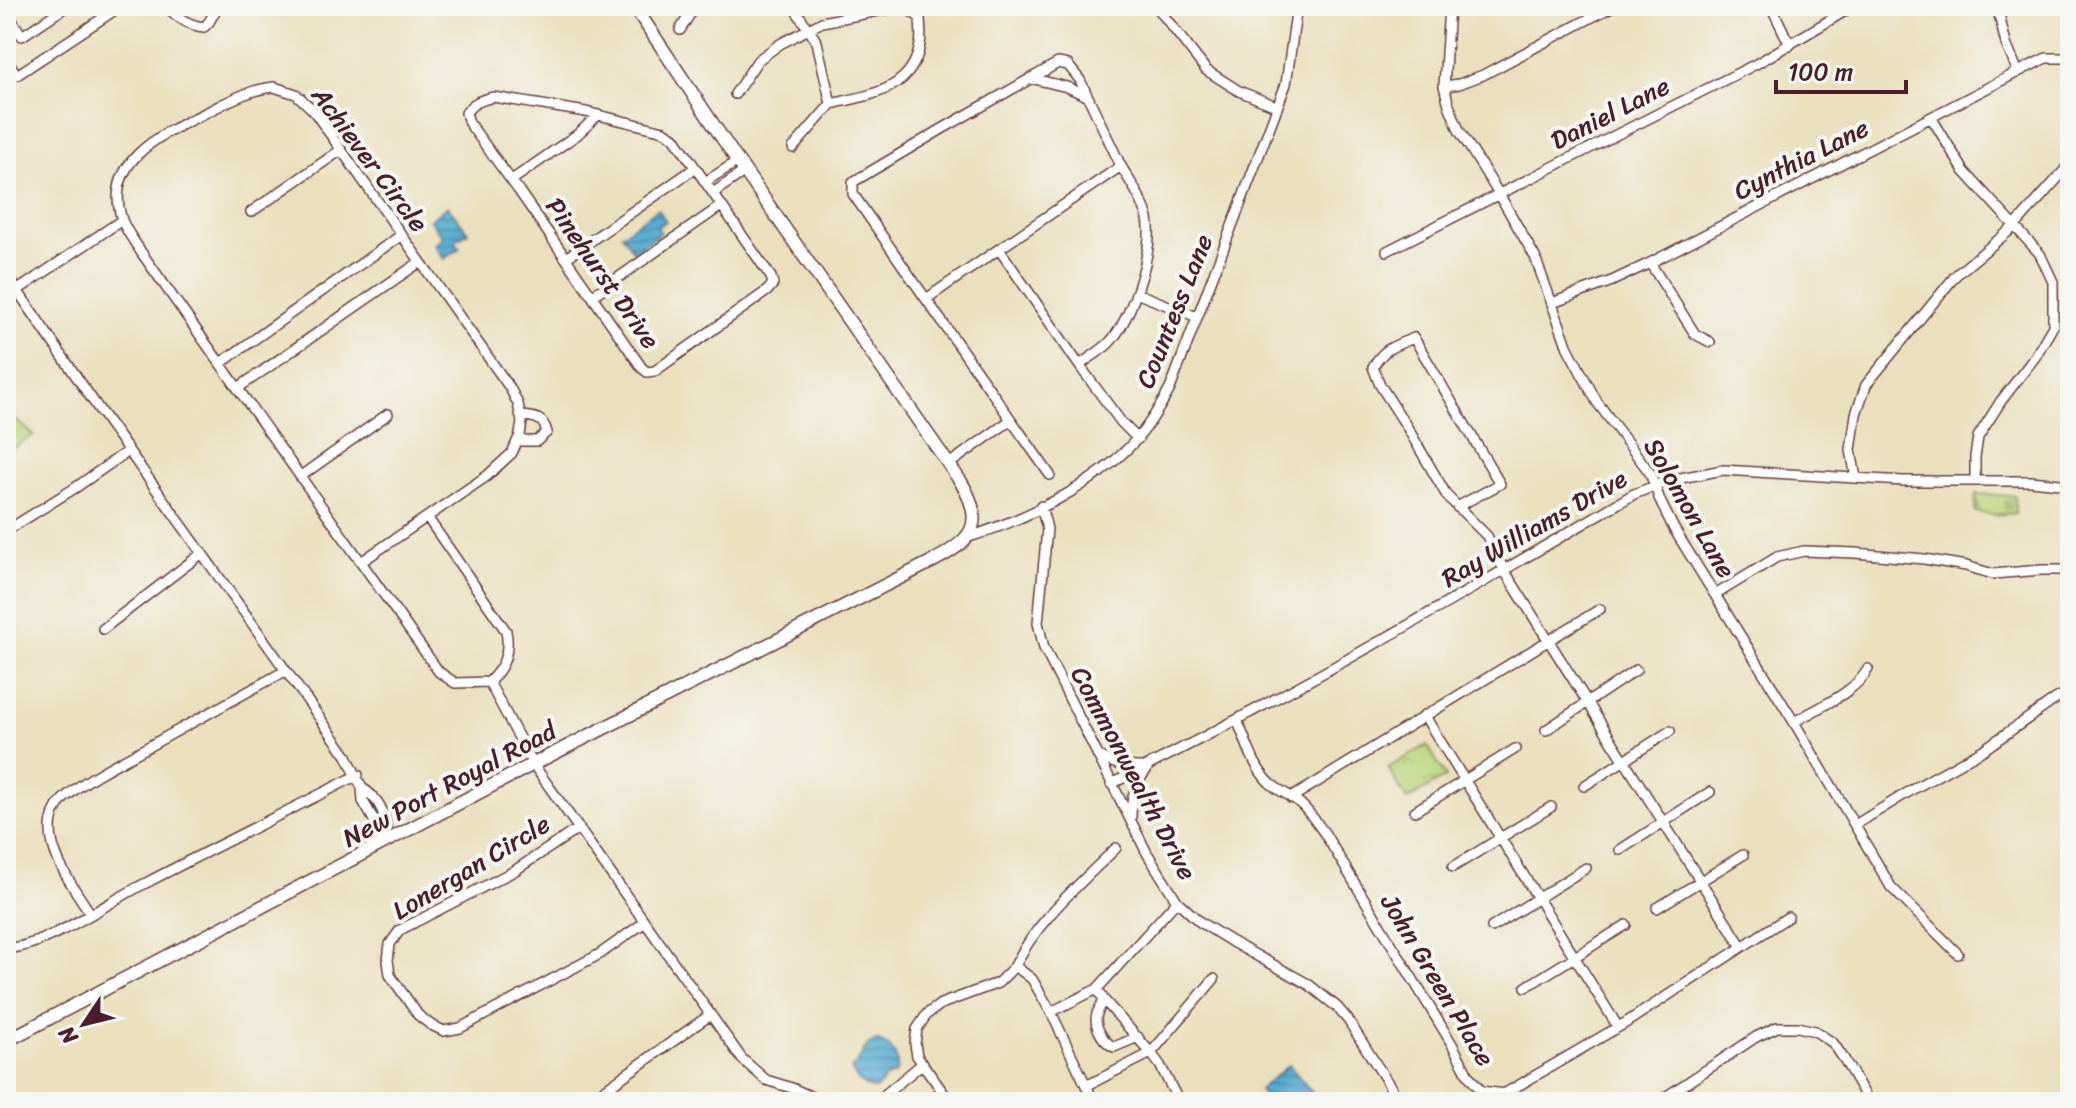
<svg xmlns="http://www.w3.org/2000/svg" width="2076" height="1108" font-family="Sriracha,sans-serif">
  <style>
    .grass { fill: url(#grass-tufts); stroke: #827a54; stroke-width: 2 }
    .cemetery { fill: url(#cemetery-stones); stroke: #827a54; stroke-width: 2 }
    .park { fill: url(#park-crowns); stroke: #827a54; stroke-width: 2 }
    .water { fill: url(#water-rules); stroke: #4e647e; stroke-width: 2 }
    .lines { fill: none; stroke-linecap: round; stroke-linejoin: round }
    .minor-casing { stroke: #623c41; stroke-width: 12 }
    .secondary-casing { stroke: #623c41; stroke-width: 15 }
    .minor { stroke: #fff; stroke-width: 9 }
    .secondary { stroke: #fff; stroke-width: 12 }
    .labels { text-anchor: middle; stroke-width: 8; stroke-linejoin: round; paint-order: stroke }
    .street-label { font-size: 26px; fill: #4a1f2b; stroke: #f6f6f2 }
  </style>
  <defs>
    <pattern id="grass-tufts" width="24" height="20" patternUnits="userSpaceOnUse" patternTransform="scale(2)"><rect width="24" height="20" fill="#bad67c"/><path d="M3 7l-1-3M5 7V3M7 7l1-3M15 17l-1-3M17 17v-4M19 17l1-3" fill="none" stroke="#a1b76b"/></pattern>
    <pattern id="cemetery-stones" width="16" height="16" patternUnits="userSpaceOnUse" patternTransform="scale(2)"><rect width="16" height="16" fill="#bad67c"/><path d="M2 7V4a2 2 0 0 1 4 0v3zM10 15v-3a2 2 0 0 1 4 0v3z" fill="#a1b76b"/></pattern>
    <pattern id="park-crowns" width="20" height="18" patternUnits="userSpaceOnUse" patternTransform="scale(2)"><rect width="20" height="18" fill="#bad67c"/><path d="M2 6a3 3 0 1 1 6 0M12 15a3 3 0 1 1 6 0" fill="none" stroke="#a1b76b"/></pattern>
    <pattern id="water-rules" width="6" height="5" patternUnits="userSpaceOnUse" patternTransform="scale(2)"><rect width="6" height="5" fill="#53aad0"/><path d="M0 2.5h6" fill="none" stroke="#478aa9"/></pattern>
  </defs>
  <rect width="100%" height="100%" fill="#f6f6f2"/>
  <filter id="ink" filterUnits="userSpaceOnUse"><feTurbulence type="fractalNoise" baseFrequency=".0125" numOctaves="2"/><feDisplacementMap in="SourceGraphic" scale="16" xChannelSelector="R" yChannelSelector="G"/><feConvolveMatrix kernelMatrix="1 2 1 2 8 2 1 2 1" color-interpolation-filters="sRGB"/></filter>
  <filter id="wash" filterUnits="userSpaceOnUse"><feTurbulence type="fractalNoise" baseFrequency=".006" numOctaves="4" result="noise"/><feDisplacementMap in="SourceGraphic" scale="32" xChannelSelector="R" yChannelSelector="G"/><feGaussianBlur stdDeviation="1.8" result="paint"/><feColorMatrix in="noise" values="0 0 0 0 0 0 0 0 0 0 0 0 0 0 0 0 0 1.4 0 .05"/><feComposite in="paint" operator="in"/></filter>
  <g filter="url(#wash)">
    <rect width="100%" height="100%" fill="#eae0bd"/>
    <path class="grass" d="M6 412 34 435 6 452Z"/>
    <path class="cemetery" d="M1976 494 2015 496V513L1993 515 1975 512Z"/>
    <path class="park" d="M1427 745 1446 777 1407 800 1388 768Z"/>
    <path class="water" d="M448 206 468 232 455 241 460 248 444 259 434 245 443 238 430 220Z
      M658 209 666 221 657 227 661 233 634 252 622 234Z
      M878 1041C893 1045 900 1058 896 1073L883 1080V1082L876 1089C863 1089 857 1080 851 1069 854 1066 857 1064 859 1060 866 1051 864 1042 878 1041Z
      M1289 1065 1313 1094 1304 1102H1269L1259 1090Z"/>
  </g>
  <g filter="url(#ink)">
    <g class="lines">
      <g class="minor-casing">
        <path id="minor" d="M166 6C177 17 187 25 204 27L209 22 218 6
          M793 6 817 42 831 104
          M1159 6 1160 11 1206 70 1239 91 1276 106
          M1449 6 1444 86 1449 105 1459 130 1499 194 1535 257 1568 348 1597 402 1650 473 1661 503 1674 529 1794 722 1891 887 1958 954
          M1771 6 1790 45
          M1997 6 2006 44 2018 72
          M6 11 22 36 67 6
          M680 30 695 6
          M6 59 17 75 121 6
          M1030 78 1067 87 1087 96
          M1444 86 1459 84 1483 75 1613 6
          M274 87 296 94 313 110 510 388 518 404 522 422 520 435 512 453 487 476 361 562 141 252C135 242 126 231 122 220 103 163 158 136 199 116 224 104 246 90 274 87Z
          M735 94 758 60 780 44 822 22 904 6 920 18C920 26 922 36 920 44 913 91 869 95 831 104
          M493 97 586 112 664 131 674 137 771 277 773 284 767 291 655 371 647 372 642 368 519 191 469 123 466 113C472 102 482 100 493 97Z
          M1931 117 1964 171 2040 254 2053 282V326L2035 357 2001 401 1978 437 1975 457V481
          M793 148 831 104
          M512 180 578 134 598 115
          M705 182 738 161
          M713 193 745 171
          M251 212 341 150
          M999 249 1121 166C1130 182 1142 198 1147 215 1157 245 1131 321 1109 343 1101 351 1089 358 1079 365
          M1387 251 1758 63 1845 11 1849 6
          M566 258 695 168
          M1650 263 1695 334 1710 342
          M6 274 98 408 347 756 362 788 363 801 375 822 386 829C385 811 377 797 362 788
          M1136 293 1197 317
          M592 296 721 206
          M6 298 122 220
          M926 299 853 194V182L942 129 1058 63 1068 65 1080 80 1121 166
          M1552 303 1612 281 1650 263 2018 72 2046 58H2070
          M221 363 400 236
          M238 388 420 262
          M517 441H537L547 432C543 417 534 417 521 416
          M949 464 1011 420
          M1050 475 926 299 999 249 1079 365 1121 422 1138 439
          M301 476 388 414
          M1856 478 1851 450 1856 414 1866 385 1956 275 2015 226 2064 171 2070 161
          M1041 506 1047 529 1038 623 1044 648 1147 853 1177 901 1200 922 1232 942 1308 984 1337 1007 1348 1020 1400 1102
          M1457 507 1500 484 1414 338C1394 346 1384 348 1373 367L1380 385 1407 427 1447 496 1487 536 1504 570 1742 947
          M427 517 506 631C510 653 504 667 489 682
          M6 531 75 488 128 451
          M969 537C1026 519 1094 486 1135 441 1149 426 1160 407 1170 389L1286 84 1297 6
          M361 562 439 672 455 683 489 682 533 764 742 1059 766 1080 792 1088 823 1102
          M1715 595 1777 557 1804 551 1855 553 1924 559 1966 566 1993 574 2041 570H2070
          M103 629 201 554
          M1424 715 1618 1027
          M1237 720C1246 740 1253 767 1269 782 1277 790 1287 794 1296 800 1308 809 1316 822 1325 834L1452 1044 1469 1076 1481 1091 1504 1094 1627 1022 1788 917
          M1794 722C1817 708 1855 693 1868 669
          M1546 730 1636 670
          M1097 755C1112 763 1125 768 1141 767
          M1111 784C1290 696 1462 595 1634 494L1670 480 1723 470 1903 481H2031L2070 485
          M1584 786 1670 731
          M1291 798 1600 609
          M1415 811 1515 749
          M1131 817C1131 798 1135 784 1147 769
          M1855 825 1915 788 1983 750 2057 698 2070 691
          M579 828 514 871 400 930 390 944 388 960 390 975 418 1015 431 1025 444 1031 460 1028 600 954 645 922
          M1116 848C1081 883 1036 921 1015 966L1032 979 1051 1012 1097 989 1177 901
          M1620 850 1710 792
          M1453 867 1551 807
          M1657 908 1743 855
          M90 913C74 888 45 851 52 820 54 809 60 801 68 795 91 776 120 762 146 748 193 722 239 696 285 671
          M1492 927 1586 868
          M6 948C41 950 110 901 144 884 215 847 286 812 358 775
          M1526 987 1626 925
          M1104 1000C1101 1006 1096 1012 1096 1019 1096 1030 1105 1043 1114 1047L1138 1037
          M1051 1012 1094 1102
          M1086 1086 1151 1053 1104 1000 1097 989
          M587 1102 710 1015
          M876 1102 923 1063
          M950 1102 917 1056 915 1044 917 1029 927 1014 941 1004 998 983 1015 966
          M1179 1102 1160 1065 1151 1053 1214 979
          M1658 1102 1756 1037 1777 1027H1798L1815 1031 1833 1043 1844 1059 1869 1102"/>
      </g>
      <g class="secondary-casing">
        <path id="secondary" d="M6 1041 541 760 933 561C971 541 987 525 961 482L733 154 634 6"/>
      </g>
      <use href="#minor" class="minor"/>
      <use href="#secondary" class="secondary"/>
    </g>
  </g>
  <g class="labels">
    <g class="street-label">
      <text transform="translate(1610 113) rotate(-27)" y="9">Daniel Lane</text>
      <text transform="translate(370 159) rotate(53)" y="9">Achiever Circle</text>
      <text transform="translate(1801 159) rotate(-27)" y="9">Cynthia Lane</text>
      <text transform="translate(603 273) rotate(55)" y="9">Pinehurst Drive</text>
      <text transform="translate(1174 311) rotate(-68)" y="9">Countess Lane</text>
      <text transform="translate(1690 508) rotate(60)" y="9">Solomon Lane</text>
      <text transform="translate(1534 528) rotate(-30)" y="9">Ray Williams Drive</text>
      <text transform="translate(1134 773) rotate(62)" y="9">Commonwealth Drive</text>
      <text transform="translate(449 784) rotate(-28)" y="9">New Port Royal Road</text>
      <text transform="translate(471 867) rotate(-31)" y="9">Lonergan Circle</text>
      <text transform="translate(1438 980) rotate(59)" y="9">John Green Place</text>
    </g>
  </g>
  <rect width="2076" height="1108" fill="none" stroke="#f6f6f2" stroke-width="32"/>
  <g transform="translate(84 1024) rotate(235)" stroke="#f6f6f2" stroke-width="6" paint-order="stroke">
  <path d="M0-6L14 30L0 20L-14 30Z" fill="#4a1f2b"/>
  <text y="-12" font-size="22" font-weight="bold" text-anchor="middle" fill="#4a1f2b">N</text>
  </g>
  <path d="M1776 80v12h130v-12" fill="none" stroke="#4a1f2b" stroke-width="4"/>
  <text x="1788" y="80" font-size="24" fill="#4a1f2b" stroke="#f6f6f2" stroke-width="6" paint-order="stroke">100 m</text>
</svg>
